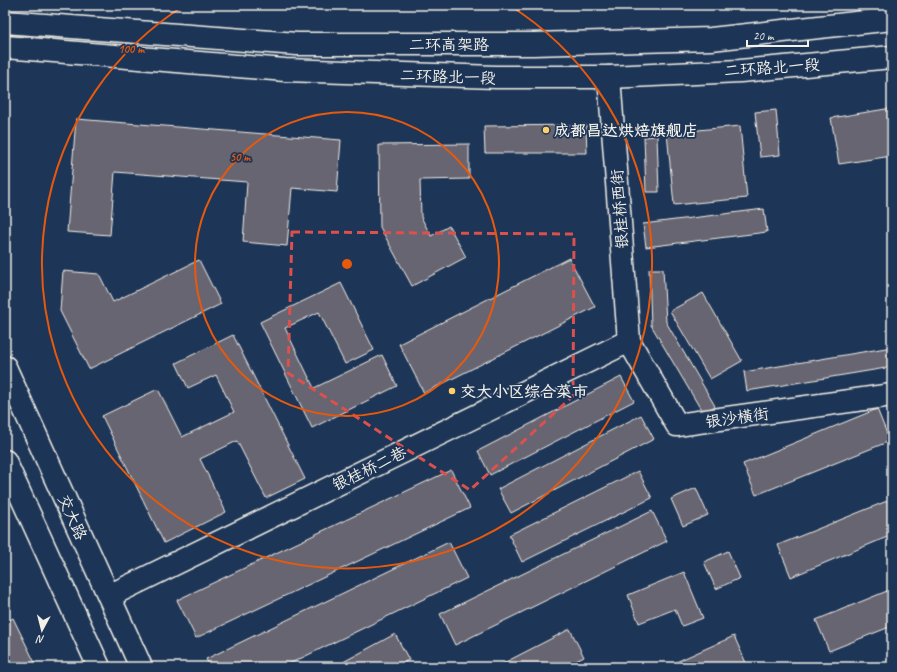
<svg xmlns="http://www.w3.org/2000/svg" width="897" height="672" font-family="Caveat,'LXGW WenKai TC',sans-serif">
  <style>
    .building { fill: #686572; stroke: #f4f1e8 }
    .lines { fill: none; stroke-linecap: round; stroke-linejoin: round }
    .minor-casing { stroke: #f4f1e8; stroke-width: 25 }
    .major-casing { stroke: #f4f1e8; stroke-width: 25 }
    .minor { stroke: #1d3557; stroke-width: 22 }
    .major { stroke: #1d3557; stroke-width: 22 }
    .highway-bridge-casing { stroke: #f4f1e8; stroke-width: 25; stroke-linecap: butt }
    .highway-bridge { stroke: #1d3557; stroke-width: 22 }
    .marked { fill: none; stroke: #dc504e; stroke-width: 3; stroke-dasharray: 8 5; stroke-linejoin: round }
    .ring { fill: none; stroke: #e8590c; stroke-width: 2 }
    .poi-dot { fill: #ffd166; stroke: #1d3557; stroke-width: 1.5 }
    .labels { text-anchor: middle; stroke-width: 3.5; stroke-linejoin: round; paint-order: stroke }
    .street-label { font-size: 16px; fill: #f4f1e8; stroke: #1d3557 }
    .poi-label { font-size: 16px; font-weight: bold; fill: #f4f1e8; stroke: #1d3557; text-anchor: start }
    .centre { fill: #e8590c; stroke: #1d3557; stroke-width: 2 }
    .ring-label { font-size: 12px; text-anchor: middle; font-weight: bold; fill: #e8590c; stroke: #1d3557; stroke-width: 3.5; stroke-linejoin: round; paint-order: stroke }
  </style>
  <rect width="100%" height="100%" fill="#1d3557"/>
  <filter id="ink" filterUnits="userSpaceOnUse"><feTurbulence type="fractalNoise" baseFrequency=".025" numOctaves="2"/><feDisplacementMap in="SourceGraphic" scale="8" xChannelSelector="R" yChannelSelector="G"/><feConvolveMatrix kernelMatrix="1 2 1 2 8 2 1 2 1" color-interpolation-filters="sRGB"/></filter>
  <g filter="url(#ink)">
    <path class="building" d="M892 108V156L839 164 831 118Z
      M776 110 780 155 760 157 755 112Z
      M76 119 341 140 337 192 292 188 287 246 243 242 247 182 115 172 110 235 67 232Z
      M586 125 587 153H485L484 126Z
      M740 126 747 198 674 205 667 133Z
      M657 136 659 192H646L644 137Z
      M469 144V179L420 180 421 217 431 236 449 226 466 257 412 286 380 227 379 145Z
      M764 209 767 232 646 247 643 224Z
      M569 258 595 307 424 393 399 344Z
      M199 260 221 304 89 369 60 311 63 271 99 274 113 302Z
      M649 269H663L666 322 715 406 703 413 651 325Z
      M341 283 374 350 345 364 319 312 285 328 314 388 382 355 397 386 312 428 260 322Z
      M703 293 742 361 710 379 670 311Z
      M233 335 305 479 266 498 237 441 200 459 226 512 164 543 102 416 158 389 182 437 234 412 216 375 188 388 176 363Z
      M892 347V367L747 391 744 372Z
      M621 377 634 401 490 475 478 451Z
      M877 409 890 441 756 495 743 464Z
      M641 415 654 439 511 513 498 489Z
      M451 470 470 508 196 638 177 600Z
      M638 471 652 498 522 562 509 535Z
      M696 488 708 515 683 526 671 499Z
      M892 499V535L791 577 778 545Z
      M652 511 667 541 455 645 440 614Z
      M449 542 467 578 283 667H210L206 659Z
      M728 551 740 578 716 589 704 562Z
      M684 572 703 618 682 626 675 609 639 623 628 595Z
      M892 589V626L829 651 816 620Z
      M13 618 37 667H5V622Z
      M570 629 584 657 564 667H496Z
      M395 634 409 660 395 667H334Z
      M734 636 746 663 738 667H665Z"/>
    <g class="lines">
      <g class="minor-casing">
        <path id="minor" d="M609 77 629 341 677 425 892 395
          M109 596 629 341"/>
      </g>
      <g class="major-casing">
        <path id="major" d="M5 47 285 70 496 77H609L740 71 892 57
          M5 367 141 667
          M5 461 99 667"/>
      </g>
      <use href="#minor" class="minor"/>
      <use href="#major" class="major"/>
      <g class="highway-bridge-casing">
        <path id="highway-bridge" d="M5 22 297 44H533L711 39 892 19"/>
      </g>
      <use href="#highway-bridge" class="highway-bridge"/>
    </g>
  </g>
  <path class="marked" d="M292 232 574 234 573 396 470 490 288 373Z"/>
  <g class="ring">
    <circle cx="347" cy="264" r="152"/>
    <path d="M509 5A305 305 0 1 1 185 5"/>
  </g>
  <g class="poi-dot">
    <circle cx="546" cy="130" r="4"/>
    <circle cx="452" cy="391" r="4"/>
  </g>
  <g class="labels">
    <g class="street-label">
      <text x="449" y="50">二环高架路</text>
      <text transform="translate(772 67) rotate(-4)" y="6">二环路北一段</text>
      <text transform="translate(448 76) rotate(2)" y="6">二环路北一段</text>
      <text transform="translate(619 209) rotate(-94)" y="6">银桂桥西街</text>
      <text transform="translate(737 417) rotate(-8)" y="6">银沙横街</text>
      <text transform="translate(369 468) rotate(-26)" y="6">银桂桥二巷</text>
      <text transform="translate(73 517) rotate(66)" y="6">交大路</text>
    </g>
    <g class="poi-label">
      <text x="554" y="136">成都昌达烘焙旗舰店</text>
      <text x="460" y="397">交大小区综合菜市</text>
    </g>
  </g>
  <circle cx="347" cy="264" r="6" class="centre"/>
  <g class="ring-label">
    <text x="131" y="53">100 m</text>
    <text x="240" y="161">50 m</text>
  </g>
  <rect width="897" height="672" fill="none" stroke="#1d3557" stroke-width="20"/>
  <rect x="10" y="10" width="877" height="652" fill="none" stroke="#f4f1e8" stroke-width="1.5" filter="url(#ink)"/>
  <g transform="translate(42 630) rotate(187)" stroke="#1d3557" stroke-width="3" paint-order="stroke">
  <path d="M0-3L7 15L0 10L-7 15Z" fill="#f4f1e8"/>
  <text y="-6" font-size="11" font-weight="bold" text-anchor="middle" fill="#f4f1e8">N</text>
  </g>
  <path d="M747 40v6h61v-6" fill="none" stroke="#f4f1e8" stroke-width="2"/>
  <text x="753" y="40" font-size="12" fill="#f4f1e8" stroke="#1d3557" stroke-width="3" paint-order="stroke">20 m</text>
</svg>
